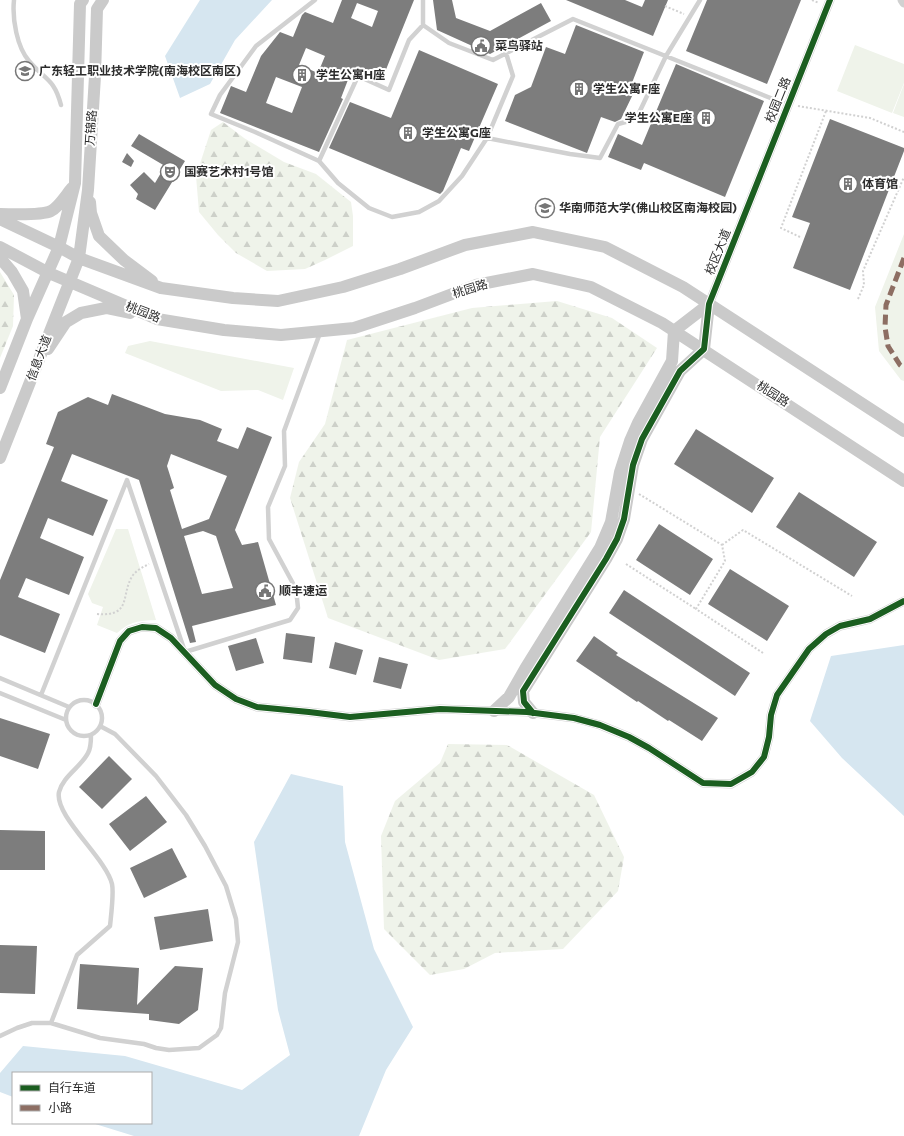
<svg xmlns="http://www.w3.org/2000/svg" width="904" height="1136" font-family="Commissioner,'Noto Sans SC',sans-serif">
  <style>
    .grass { fill: #eff3ea }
    .forest { fill: url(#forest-firs) }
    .water { fill: #d6e6f0 }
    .building { fill: #7d7d7d; fill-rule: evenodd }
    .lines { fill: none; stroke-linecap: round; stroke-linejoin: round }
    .path { stroke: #d1d1d1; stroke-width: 2; stroke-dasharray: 2 2; stroke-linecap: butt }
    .lane { stroke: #d1d1d1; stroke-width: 4.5 }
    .street { stroke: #d1d1d1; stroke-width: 9 }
    .secondary { stroke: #cacaca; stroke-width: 12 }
    .quiet { stroke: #8d6e63; stroke-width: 5; stroke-dasharray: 10 5; stroke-linecap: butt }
    .cycleway-casing { stroke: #fff; stroke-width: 8 }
    .cycleway { stroke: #1b5e20; stroke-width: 6 }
    .labels { text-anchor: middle; stroke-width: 4; stroke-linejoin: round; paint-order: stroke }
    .poi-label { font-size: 12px; font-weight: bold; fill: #2c2c2c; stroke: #fff; text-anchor: start }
    .street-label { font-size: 12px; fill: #2c2c2c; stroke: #fff }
  </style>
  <defs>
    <pattern id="forest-firs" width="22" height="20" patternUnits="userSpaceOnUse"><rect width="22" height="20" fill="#eff3ea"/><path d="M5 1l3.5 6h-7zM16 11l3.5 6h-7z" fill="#cdd0c9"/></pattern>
  </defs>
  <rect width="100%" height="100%" fill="#fff"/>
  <path class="grass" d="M855 45 904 64V83L892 113 837 91Z
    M904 84V117L893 113Z
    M904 234V381L901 380 879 351 875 307Z
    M150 341 294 368 283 400 258 390 221 391 125 353 128 346Z
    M116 529H128L156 620C138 621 131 621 117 633L97 625 103 607 92 603 88 594Z"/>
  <path class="forest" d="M223 122 244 138 284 162 316 174 351 202 353 216V246L325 260 305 269 267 271 236 253 218 235 199 212 196 176 211 130Z
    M0 272 14 295 13 326 0 358Z
    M557 301 612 318 657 348 600 437 591 532 505 649 439 660 328 618 290 498 299 462 325 424 347 340 472 308Z
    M448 744 507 745 594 795 624 857 618 891 563 949 495 953 464 969 430 975 384 929 381 836 395 801 440 763Z"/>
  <path class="water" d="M200 0H272L235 40 210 84 180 98 165 56Z
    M904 645V816L842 758 810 721 831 656Z
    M291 774 343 786 345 842 374 949 413 1027 386 1070 359 1136H134L92 1123H151V1073H13V1097L0 1092V1073L23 1046 125 1056 242 1090 290 1055 278 1010 254 842Z"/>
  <path class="building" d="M342 0H414L381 82 360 73H355L351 72 341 98 343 99 319 152 220 113 231 86 246 92 261 56 280 32 293 37 302 15 305 12 333 23ZM357 3 378 11 372 27 351 18ZM306 48 325 56 318 73 299 65ZM276 77 302 87 292 113 266 103Z
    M433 0H452L456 18 490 31 541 3 551 21 490 54 437 30Z
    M566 0H625L642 7 645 0H668L653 36Z
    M707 0H801L767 84 686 51Z
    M576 25 644 52 630 88 635 90 621 119 615 122 601 117 587 153 505 121 515 95 531 87 546 47 565 54Z
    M419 50 498 84 469 151 461 148 443 191 440 194 329 148 350 102 391 118Z
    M676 64 764 101 725 197 644 163 641 170 608 157 618 134 642 145Z
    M830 119 904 148V151L850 290 793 268 810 223 792 217Z
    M139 134 185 161 155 210 136 199 138 194 130 185 144 172 155 183 165 166 131 146Z
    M127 153 134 161 131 167 122 162Z
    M112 394 165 414 200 420 222 429 217 441 238 449 247 427 272 437 235 530 242 545 258 542 276 605 192 626 196 642 190 643 139 480 72 454 61 481 108 500 93 536 48 518 40 538 84 557 69 595 26 578 18 597 60 614 45 653 0 635V580L54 447 46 444 58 412 88 397 108 405ZM171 454 227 476 209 519 182 529 170 490 174 488 167 466ZM203 531 216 536 233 588 202 594 184 536Z
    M696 429 774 478 752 513 674 464Z
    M799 492 877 542 854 577 776 527Z
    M659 524 713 559 690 595 636 560Z
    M730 569 789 606 767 641 708 604Z
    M624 590 750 673 735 696 609 613Z
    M286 633 315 637 312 663 283 659Z
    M594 636 618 653 616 655 718 718 702 741 669 720 668 721 638 701 637 702 576 661Z
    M256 638 264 663 236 671 228 646Z
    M335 642 363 650 356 675 329 668Z
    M379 657 408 664 401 689 373 682Z
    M0 718 50 734 38 769 0 756Z
    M109 756 132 779 102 809 79 787Z
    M146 796 167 822 130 851 109 824Z
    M0 830 45 831V870H0Z
    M172 848 187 877 144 898 130 868Z
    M208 909 213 941 160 950 154 917Z
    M0 945 37 946 35 994 0 993Z
    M80 964 139 968 137 1005 175 966 203 968 198 1010 179 1024 149 1020V1014L77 1009Z"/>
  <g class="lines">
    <path class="path" d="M812 0 819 3
      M665 6 684 14
      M798 106 870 118 904 132
      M800 237 781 228 826 111
      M858 299 864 285 863 271 904 177
      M639 494 722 545 725 561 696 609 763 653
      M722 545 743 530 852 596
      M626 564 696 609
      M97 614C133 617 120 594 133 575 137 570 143 567 149 564"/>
    <path class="lane" d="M14 0C12 19 17 47 29 61 45 80 54 78 61 105
      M315 0 256 46 220 95 211 114 255 132 319 161
      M423 0V25L449 43 493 60 573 19 788 105
      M423 25 409 40 389 90 358 76 319 161 338 183 369 208 392 217 419 212 439 201 462 176 487 138 513 76 506 53
      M487 138 570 154 600 158 618 124 633 120 638 115 666 56 700 0
      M0 678 69 707
      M0 693 66 720
      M41 695 127 480 185 652 290 620 298 608 296 589 269 539 268 507 285 466 284 431 320 333
      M66 718a18 18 0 1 1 36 0a18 18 0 1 1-36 0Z
      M51 1023 77 955 110 926C111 916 114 893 112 884 106 858 54 816 59 792 63 776 81 767 88 753 91 748 91 740 91 735
      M0 1036 17 1028 32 1023H51L100 1038 144 1044 156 1048 169 1050 199 1048 217 1035 221 1028 225 993 238 942 236 919 226 886 205 846 186 815 156 776 115 734 100 726"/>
    <path class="street" d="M902 0 904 3
      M709 304 830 0
      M96 704 120 641 129 631 142 627 156 628 171 638 215 685 236 699 257 707 309 712 350 717 440 709 527 712 574 718 600 725 629 737 649 748 703 783 731 784 752 772 764 757 769 737 771 715 777 695 809 649 826 634 840 626 870 619 904 601"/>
    <path class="secondary" d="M90 202 91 213 99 236 124 260 152 281
      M0 214C12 214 40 216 51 211 59 207 66 195 72 188
      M0 219 59 247 79 258 161 288 233 298 278 301 343 287 400 269 465 245 533 232 605 247 683 287 904 431
      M0 247 49 273 157 319 224 330 281 335 354 328 415 308 476 285 533 274 591 287 662 323 904 481
      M0 258 12 272 23 291 27 319
      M48 349 66 322 81 313 106 308 130 313
      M0 388 27 319 59 247 75 183 80 4 83 0
      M0 458 79 258 88 190 95 76 97 9 103 0
      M494 711 509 697 525 669 600 548 611 522 620 472 630 441 638 423 672 361 674 331 709 304
      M533 713 524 702 523 691 606 559 617 539 624 519 633 465 642 439 680 371 704 349 709 304"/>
    <path class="quiet" d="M904 258 886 305 885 327 888 346 900 365 904 368"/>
    <g class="cycleway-casing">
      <path id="cycleway" d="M96 704 120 641 129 631 142 627 156 628 171 638 215 685 236 699 257 707 309 712 350 717 440 709 527 712 574 718 600 725 629 737 649 748 703 783 731 784 752 772 764 757 769 737 771 715 777 695 809 649 826 634 840 626 870 619 904 601
        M533 713 524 702 523 691 606 559 617 539 624 519 633 465 642 439 680 371 704 349 709 304 830 0"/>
    </g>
    <use href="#cycleway" class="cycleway"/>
  </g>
  <defs>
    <g id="civic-ring" transform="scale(1)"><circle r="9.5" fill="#fff" stroke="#767676" stroke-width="1.5"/><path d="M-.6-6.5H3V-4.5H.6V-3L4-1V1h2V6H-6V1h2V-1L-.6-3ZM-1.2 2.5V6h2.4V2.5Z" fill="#767676"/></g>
    <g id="university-ring" transform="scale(1)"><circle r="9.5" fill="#fff" stroke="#767676" stroke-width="1.5"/><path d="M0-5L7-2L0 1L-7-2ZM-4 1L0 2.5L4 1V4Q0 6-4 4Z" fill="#767676"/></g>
    <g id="building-ring" transform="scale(1)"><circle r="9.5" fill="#fff" stroke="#767676" stroke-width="1.5"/><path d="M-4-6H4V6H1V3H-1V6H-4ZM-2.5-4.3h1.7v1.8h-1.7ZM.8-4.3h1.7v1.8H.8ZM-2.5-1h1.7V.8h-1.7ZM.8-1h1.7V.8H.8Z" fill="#767676"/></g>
    <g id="theatre-ring" transform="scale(1)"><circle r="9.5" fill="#fff" stroke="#767676" stroke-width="1.5"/><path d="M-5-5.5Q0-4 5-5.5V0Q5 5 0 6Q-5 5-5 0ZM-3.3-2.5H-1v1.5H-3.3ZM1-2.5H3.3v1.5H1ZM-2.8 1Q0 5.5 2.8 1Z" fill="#767676"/></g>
  </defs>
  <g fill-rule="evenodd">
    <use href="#civic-ring" x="481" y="46"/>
    <use href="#university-ring" x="25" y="71"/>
    <use href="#building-ring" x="302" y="75"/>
    <use href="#building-ring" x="579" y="89"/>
    <use href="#building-ring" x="706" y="118"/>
    <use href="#building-ring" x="408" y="133"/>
    <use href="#theatre-ring" x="170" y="172"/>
    <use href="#building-ring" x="848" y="184"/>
    <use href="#university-ring" x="545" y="208"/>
    <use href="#civic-ring" x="265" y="591"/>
  </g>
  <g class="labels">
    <g class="poi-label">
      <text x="495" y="50">菜鸟驿站</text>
      <text x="39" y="75">广东轻工职业技术学院(南海校区南区)</text>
      <text x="316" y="79">学生公寓H座</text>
      <text x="593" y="93">学生公寓F座</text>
      <text x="692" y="122" text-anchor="end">学生公寓E座</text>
      <text x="422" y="137">学生公寓G座</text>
      <text x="184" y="176">国赛艺术村1号馆</text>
      <text x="862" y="188">体育馆</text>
      <text x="559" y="212">华南师范大学(佛山校区南海校园)</text>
      <text x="279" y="595">顺丰速运</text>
    </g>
    <g class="street-label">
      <text transform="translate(778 100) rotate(-68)" y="4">校园二路</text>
      <text transform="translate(91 128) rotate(-86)" y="4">万锦路</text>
      <text transform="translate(718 252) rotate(-68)" y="4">校区大道</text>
      <text transform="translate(470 289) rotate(-17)" y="4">桃园路</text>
      <text transform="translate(143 312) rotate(21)" y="4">桃园路</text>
      <text transform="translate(39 358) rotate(-69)" y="4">信息大道</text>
      <text transform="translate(773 394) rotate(33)" y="4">桃园路</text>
    </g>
  </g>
  <rect x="12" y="1072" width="140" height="52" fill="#ffffff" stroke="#ababab"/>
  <rect x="20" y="1085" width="20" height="6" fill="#1b5e20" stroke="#ababab"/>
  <text x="48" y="1092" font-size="12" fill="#2c2c2c">自行车道</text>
  <rect x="20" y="1105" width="20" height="6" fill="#8d6e63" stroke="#ababab"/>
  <text x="48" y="1112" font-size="12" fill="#2c2c2c">小路</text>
</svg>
